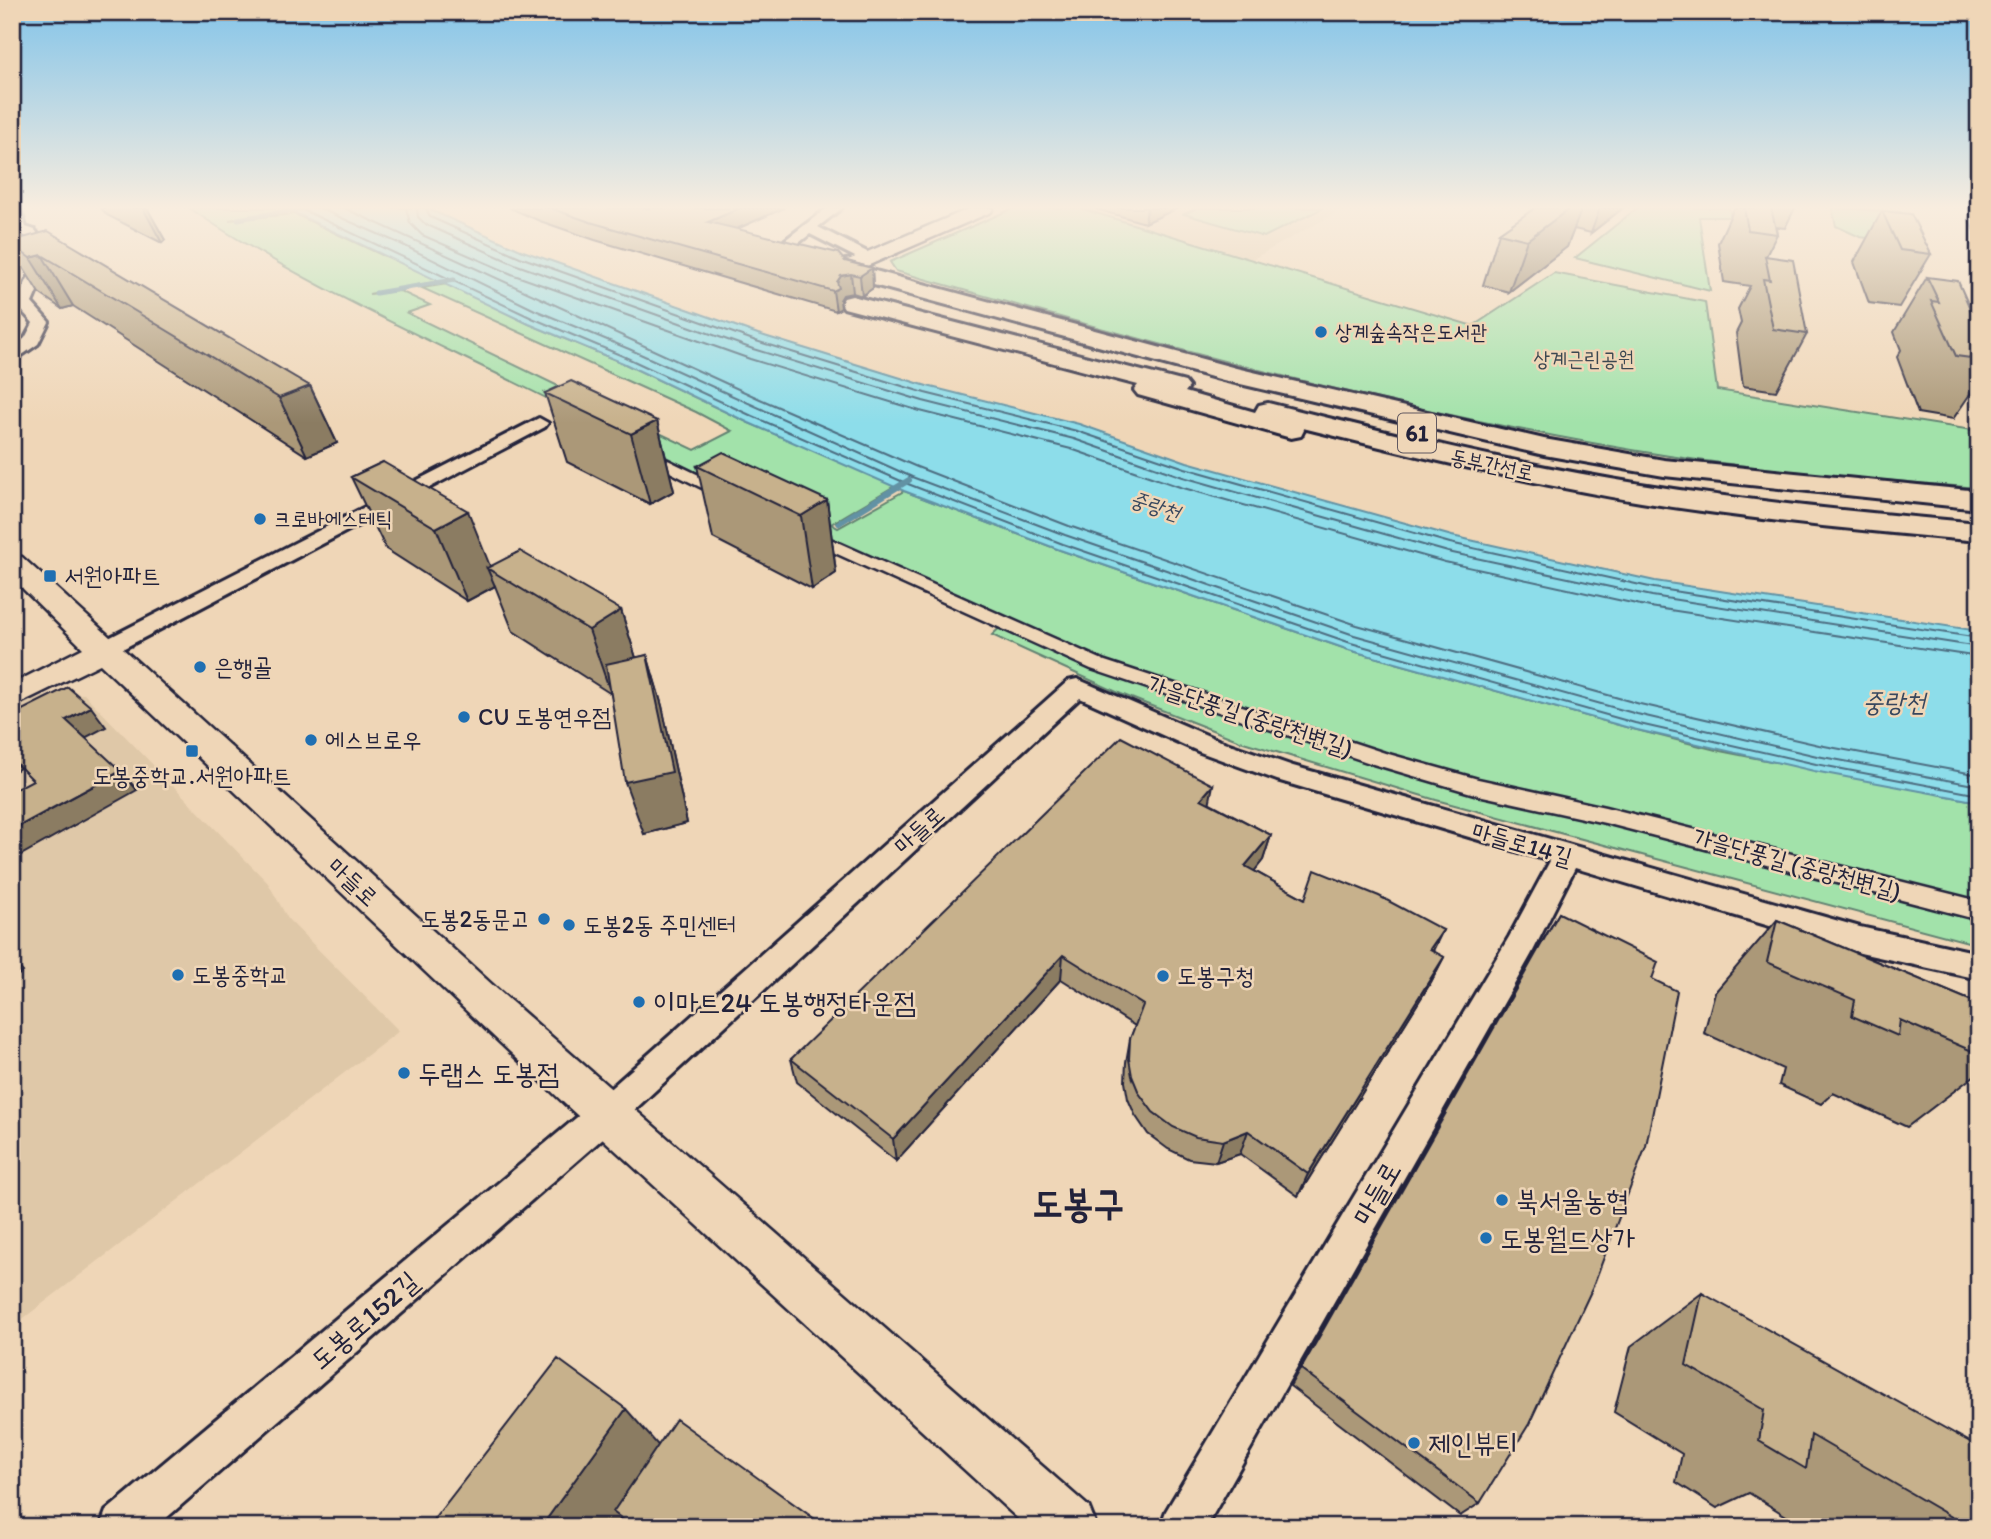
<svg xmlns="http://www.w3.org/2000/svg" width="1991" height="1539" font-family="Itim,'Poor Story',sans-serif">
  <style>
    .built { fill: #dfc8a8 }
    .green { fill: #a2e2aa; stroke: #628272; stroke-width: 2 }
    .water { fill: #8dddea; stroke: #6292a4; stroke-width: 2 }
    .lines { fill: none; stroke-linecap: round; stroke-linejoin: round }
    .shore { stroke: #4d6d81; stroke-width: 2 }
    .stream-far1 { stroke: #6292a4; stroke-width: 5 }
    .stream { stroke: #6292a4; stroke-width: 6 }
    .pedestrian-casing { stroke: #22223b; stroke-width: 5 }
    .minor-casing { stroke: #22223b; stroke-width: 6 }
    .tertiary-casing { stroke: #22223b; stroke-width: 5 }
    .trunk-casing { stroke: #22223b; stroke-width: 6 }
    .pedestrian { fill: #efd6b7; fill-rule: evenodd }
    .minor { fill: #efd6b7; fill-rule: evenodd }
    .tertiary { fill: #efd6b7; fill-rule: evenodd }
    .trunk { fill: #efd6b7; fill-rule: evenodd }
    .wall { fill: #ab9878; stroke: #22223b; stroke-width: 2 }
    .shaded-wall { fill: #8b7c62; stroke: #22223b; stroke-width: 2 }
    .building { fill: #c7b18c; stroke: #22223b; stroke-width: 2 }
    .poi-dot { fill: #1f6fb2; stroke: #efd6b7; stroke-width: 2.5 }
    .labels { text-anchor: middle; stroke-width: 5; stroke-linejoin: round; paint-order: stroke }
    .far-poi-label { font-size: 21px; fill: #22223b; stroke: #efd6b7; text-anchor: start }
    .far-park-label { font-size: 21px; fill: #3c4851; stroke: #efd6b7 }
    .far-street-label { font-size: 21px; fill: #22223b; stroke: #efd6b7 }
    .far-water-label { font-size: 21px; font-style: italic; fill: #37475e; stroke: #efd6b7 }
    .shield { fill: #efd6b7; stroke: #605860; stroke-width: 2 }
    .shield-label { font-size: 23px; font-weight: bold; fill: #22223b }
    .poi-label { font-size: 24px; fill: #22223b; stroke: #efd6b7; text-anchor: start }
    .street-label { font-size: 24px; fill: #22223b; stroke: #efd6b7 }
    .water-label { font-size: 26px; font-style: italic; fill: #37475e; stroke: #efd6b7 }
    .near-poi-label { font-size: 28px; fill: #22223b; stroke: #efd6b7; text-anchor: start }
    .near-street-label { font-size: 28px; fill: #22223b; stroke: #efd6b7 }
    .near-district-label { font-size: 38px; font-weight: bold; fill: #22223b; stroke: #efd6b7 }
  </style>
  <rect width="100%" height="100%" fill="#efd6b7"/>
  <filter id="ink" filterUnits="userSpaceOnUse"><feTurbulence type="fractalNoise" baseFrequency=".0143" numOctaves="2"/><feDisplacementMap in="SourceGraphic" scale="14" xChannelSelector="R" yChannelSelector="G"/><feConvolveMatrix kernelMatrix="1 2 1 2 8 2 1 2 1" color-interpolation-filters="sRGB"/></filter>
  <g filter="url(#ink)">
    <path class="built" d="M1079 208H1345L1249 261Z
      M61 693 84 694 268 883 288 919 399 1031 12 1327V708L34 699Z"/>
    <path class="green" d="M189 208H284L287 210 229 220 295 214 382 255 396 259 440 281 369 294 400 291 430 305 407 313 583 398 564 407C438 343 306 287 189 208Z
      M1014 208H1079L1473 326 1554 273 1705 302 1717 390 1979 431V488C1875 480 1772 471 1669 456 1408 415 1150 343 896 271L890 262Z
      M1197 208H1323L1264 237 1184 214Z
      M1637 208H1729L1731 217H1699L1710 291 1575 258Z
      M1832 208 1901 212 1916 244 1860 237 1836 226Z
      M447 284 529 324 623 363 749 423 896 485 831 524 838 528 904 491 1060 550 1349 650 1633 729 1720 751 1979 802V945L1436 800 1240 741 1121 694 992 635 1007 621 876 561 571 410 592 401 695 450 732 431 696 412 422 288Z"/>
    <path class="water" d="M284 208H426L523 251 758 334 927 386 1079 424 1187 462 1452 536 1655 581 1979 631V802L1814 771 1633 729 1349 650 1060 550 904 491 749 423 623 363 529 324Z"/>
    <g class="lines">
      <path class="shore" d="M299 208 532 318 625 357 752 416 908 484 1063 544 1351 643 1635 723 1816 764 1979 795
        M319 208 403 245 535 310 629 349 912 477 1065 535 1354 635 1637 714 1817 756 1979 786
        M344 208 760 399 917 467 1069 526 1357 625 1640 704 1819 745 1979 775
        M406 208 410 223 422 235 514 275 750 359 920 411 1071 449 1180 487 1445 562 1650 607 1979 657
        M417 208 418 217 425 224 517 265 753 349 923 401 1074 439 1183 477 1448 552 1652 596 1979 647
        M426 208 430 217 520 257 756 341 925 393 1077 431 1185 468 1450 543 1654 588 1979 638"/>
      <path class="stream-far1" d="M238 219 306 208
        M376 293 454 280"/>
      <path class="stream" d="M839 523 909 480"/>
      <g class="pedestrian-casing">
        <path id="pedestrian" d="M645 449 732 491 734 494 726 499 720 497 640 457 637 454 640 451Z
          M808 529 1105 661 1385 753 1478 779 1605 807 1979 901V920L1605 823 1478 795 1373 764 1091 669 802 538 800 534Z"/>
      </g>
      <g class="minor-casing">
        <path id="minor" d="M12 208H20L26 227 35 230 53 254 32 303 49 322 38 344 12 362V349L25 338 33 323 16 304 39 254 25 236 13 229Z
          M827 208H842L818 227 873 255 875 258 873 261H863L810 234 795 246H785V240Z
          M539 418 548 423 545 427 109 656 101 659 93 656 89 651 93 646Z
          M1077 679 1218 740 1293 766 1860 927 1979 953V979L1860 953 1575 868 1531 955 1206 1527H1160L1166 1511 1509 937 1550 861 1277 780 1200 752 1080 698 618 1125 156 1527H100L106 1511 594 1103 1068 681Z"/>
      </g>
      <g class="tertiary-casing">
        <path id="tertiary" d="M971 208H993L991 212 860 269 853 271 844 265 846 261Z
          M12 555 22 557 497 989 1089 1507 1097 1527H1027L565 1104 100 664 12 707V684L83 648 12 578Z"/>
      </g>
      <g class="trunk-casing">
        <path id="trunk" d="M853 259 861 260 864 268 1236 368 1544 439 1664 460 1979 491V509L1664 476 1544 455 1223 380 848 278 841 269 845 260Z
          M852 296 1185 382 1189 387 1185 392 1255 412 1259 405 1268 403C1392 434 1516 464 1641 484 1753 502 1866 513 1979 523V541C1866 531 1753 520 1641 502 1527 483 1415 456 1303 428L1304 430 1301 436 1291 438 1138 395 1134 390 1138 385 844 308 841 303 844 298Z"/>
      </g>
      <use href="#pedestrian" class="pedestrian"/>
      <use href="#minor" class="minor"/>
      <use href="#tertiary" class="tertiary"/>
      <use href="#trunk" class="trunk"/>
    </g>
    <path class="wall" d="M101 208H147L165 240 162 243 107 215Z
      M510 208H784L737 229 872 268 873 288 862 296 853 293 843 295 840 300 841 308 836 311 595 240 540 221Z
      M1092 208H1178L1145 223Z
      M1535 208H1623L1591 233 1574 229 1567 247 1509 292 1483 285 1499 233Z
      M1734 208H1795L1785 228 1776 227 1777 234 1766 256 1807 334 1776 391 1743 386 1736 333 1741 323 1738 309 1750 286 1724 282 1718 243Z
      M1974 208H1979V240L1968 219Z
      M1882 211 1931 254 1899 307 1869 303 1854 262Z
      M12 241 310 386 337 443 307 456 73 306 62 309 39 293 12 250Z
      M1927 277 1979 329V381L1953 419 1918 413 1897 357 1901 350 1894 332Z
      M545 393 657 421 674 491 650 504 567 462Z
      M383 462 490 567 621 610 636 658 647 655 662 706 687 823 644 834 611 694 513 631 495 586 467 601 386 549 351 477Z
      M697 466 827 500 836 573 812 589 713 538Z
      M1210 803 1271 835 1263 860 1254 871 1305 899 1443 930 1432 951 1444 957 1431 982 1298 1196 1240 1154 1216 1162 1189 1159 1168 1149 1148 1134 1135 1115 1128 1099 1125 1082 1126 1062 1130 1039 1135 1026 1061 979 896 1161 797 1082 791 1059Z
      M1559 913 1652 979 1480 1503 1460 1516 1290 1386 1544 938Z
      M1777 920 1979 1004V1072L1907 1127 1833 1093 1821 1104 1779 1085 1783 1069 1704 1033 1715 992Z
      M1702 1293 1979 1527H1804L1749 1493 1717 1508 1676 1482 1682 1454 1614 1412 1631 1346Z"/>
    <path class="shaded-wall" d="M143 208H147L165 240 162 243Z
      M740 208H784L711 240 708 222Z
      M1147 208H1178L1145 223Z
      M1570 208H1582L1567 247 1509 292 1527 240Z
      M1600 208H1623L1591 233Z
      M42 255 73 306 62 309 30 258Z
      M872 268 873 288 862 296 860 276Z
      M851 274 853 293 843 295 840 300 841 308 836 311 833 291 837 282 841 276Z
      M310 386 337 443 307 456 279 398Z
      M657 421 674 491 650 504 631 434Z
      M827 500 836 573 812 589 801 516Z
      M468 511 492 571 487 568 495 586 467 601 436 528Z
      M621 610 641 674 611 694 589 630Z
      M647 655 662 706 687 823 644 834 625 782Z
      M91 707 106 727 83 739 66 720Z
      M12 760 20 768 12 773Z
      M121 771 137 790 12 860V830Z
      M1213 785 1208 810 1201 799Z
      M1271 835 1263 860 1238 892 1245 866Z
      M1443 930 1431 955 1430 949Z
      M1063 955 1061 979 896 1161 893 1139Z
      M1444 957 1431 982 1298 1196 1308 1174Z
      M12 960 23 972 12 979Z
      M1248 1131 1240 1154 1216 1162 1223 1141Z
      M626 1409 665 1453 615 1527H541Z"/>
    <path class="building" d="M550 208H740L708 222 838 253 845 261 872 268 860 276 851 274 841 276 837 282 839 288 833 291 590 222Z
      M1535 208H1570L1527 240 1499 233Z
      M1744 208H1771L1777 234 1748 230Z
      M1882 211 1911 214 1931 254 1900 250Z
      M48 231 310 386 279 398 42 255 30 258 12 245V241Z
      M1765 256 1793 260 1807 334 1773 329 1763 279 1770 280Z
      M1927 277 1958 281 1979 329V359L1956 356 1931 301 1939 302Z
      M571 381 657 421 631 434 545 393Z
      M723 452 827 500 801 516 697 466Z
      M383 462 468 511 436 528 351 477Z
      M520 551 621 610 589 630 487 568Z
      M647 655 672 772 625 782 606 664Z
      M68 687 91 707 66 720 121 771 12 830V791L33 780 12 759V715Z
      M1121 737 1213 785 1201 799 1271 835 1245 866 1305 899 1315 870 1379 896 1443 930 1430 949 1444 957 1308 1174 1248 1131 1223 1141 1196 1137 1173 1127 1153 1112 1139 1093 1132 1076 1129 1059 1130 1039 1143 1005 1063 955 893 1139 791 1059Z
      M1559 913 1658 962 1652 979 1677 991 1646 1146 1592 1289 1529 1424 1480 1503 1301 1369Z
      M1777 920 1979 1004V1054L1900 1020 1898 1036 1852 1016 1855 1000 1767 962Z
      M1702 1293 1979 1447V1527H1969L1811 1435 1806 1469 1759 1441 1764 1410 1686 1365Z
      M558 1359 626 1409 541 1527H428Z
      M676 1419 826 1527H633L613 1512Z"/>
  </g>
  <linearGradient id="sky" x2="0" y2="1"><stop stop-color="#83c4e9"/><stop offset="0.49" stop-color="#f8eddf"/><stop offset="1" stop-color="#f8eddf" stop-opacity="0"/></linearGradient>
  <rect width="1991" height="423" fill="url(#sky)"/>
  <g class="poi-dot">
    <circle cx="1321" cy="332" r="7"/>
    <circle cx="260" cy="519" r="7"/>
    <rect x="43" y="569" width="14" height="14" rx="3.5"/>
    <circle cx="200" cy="667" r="7"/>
    <circle cx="464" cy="717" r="7"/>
    <circle cx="311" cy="740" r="7"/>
    <rect x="185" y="744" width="14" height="14" rx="3.5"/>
    <circle cx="544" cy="919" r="7"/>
    <circle cx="569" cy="925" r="7"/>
    <circle cx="178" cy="975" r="7"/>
    <circle cx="1163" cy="976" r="7"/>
    <circle cx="639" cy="1002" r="7"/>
    <circle cx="404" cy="1073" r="7"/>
    <circle cx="1502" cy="1200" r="7"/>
    <circle cx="1486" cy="1238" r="7"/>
    <circle cx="1414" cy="1443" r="7"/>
  </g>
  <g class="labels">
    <g class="far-poi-label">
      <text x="1335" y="339">상계숲속작은도서관</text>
      <text x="274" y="526">크로바에스테틱</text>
    </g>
    <g class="far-park-label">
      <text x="1584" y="366">상계근린공원</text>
    </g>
    <g class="far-street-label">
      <text transform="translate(1492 465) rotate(12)" y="7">동부간선로</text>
    </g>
    <g class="far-water-label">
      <text transform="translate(1155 506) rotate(18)" y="7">중랑천</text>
    </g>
    <rect class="shield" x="1398" y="413.5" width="38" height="39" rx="5"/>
    <g class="shield-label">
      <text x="1417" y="441">61</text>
    </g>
    <g class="poi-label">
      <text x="64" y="584">서원아파트</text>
      <text x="214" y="675">은행골</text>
      <text x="478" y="725">CU 도봉연우점</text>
      <text x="325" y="748">에스브로우</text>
      <text x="192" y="784" text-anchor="middle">도봉중학교.서원아파트</text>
      <text x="530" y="927" text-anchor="end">도봉2동문고</text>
      <text x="583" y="933">도봉2동 주민센터</text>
      <text x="192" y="983">도봉중학교</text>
      <text x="1177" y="984">도봉구청</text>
    </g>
    <g class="street-label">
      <text transform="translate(1250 716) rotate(18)" y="8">가을단풍길 (중랑천변길)</text>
      <text transform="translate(919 830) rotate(-42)" y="8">마들로</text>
      <text transform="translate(1522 844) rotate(16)" y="8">마들로14길</text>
      <text transform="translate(1797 864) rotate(15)" y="8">가을단풍길 (중랑천변길)</text>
      <text transform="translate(353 882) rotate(43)" y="8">마들로</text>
    </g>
    <g class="water-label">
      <text x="1894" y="711">중랑천</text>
    </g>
    <g class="near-poi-label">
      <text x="653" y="1012">이마트24 도봉행정타운점</text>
      <text x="418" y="1083">두랩스 도봉점</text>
      <text x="1516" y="1210">북서울농협</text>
      <text x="1500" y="1248">도봉월드상가</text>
      <text x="1428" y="1453">제인뷰티</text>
    </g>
    <g class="near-street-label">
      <text transform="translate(1376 1193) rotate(-60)" y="10">마들로</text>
      <text transform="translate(364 1320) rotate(-41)" y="10">도봉로152길</text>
    </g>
    <g class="near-district-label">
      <text x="1078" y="1216">도봉구</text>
    </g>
  </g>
  <rect width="1991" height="1539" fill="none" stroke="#efd6b7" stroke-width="42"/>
  <rect x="21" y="21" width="1949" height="1497" fill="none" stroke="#22223b" stroke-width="2.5" filter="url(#ink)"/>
</svg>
